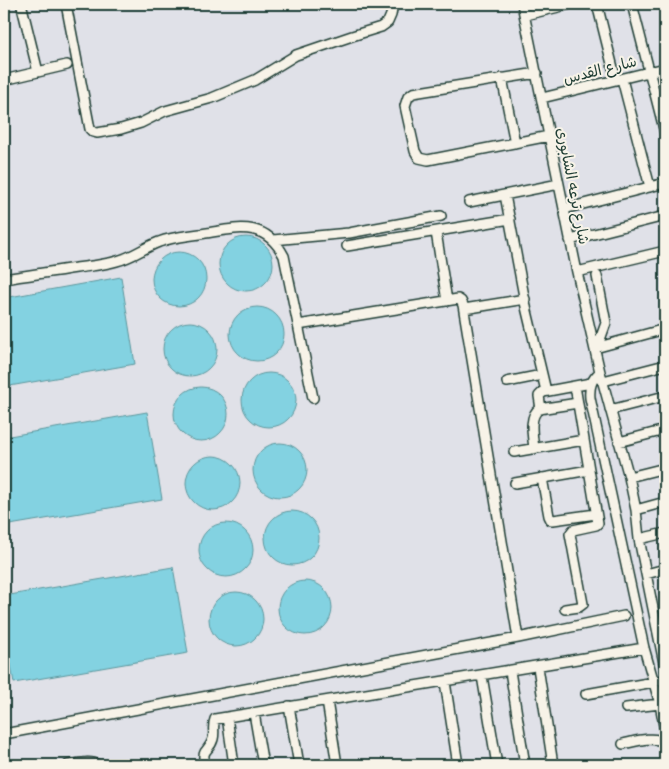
<svg xmlns="http://www.w3.org/2000/svg" width="669" height="769" font-family="'Gochi Hand','Playpen Sans Arabic',sans-serif">
  <style>
    .water { fill: #83d2e1; stroke: #5b969c }
    .lines { fill: none; stroke-linecap: round; stroke-linejoin: round }
    .minor-casing { stroke: #1f3d34; stroke-width: 12 }
    .minor { stroke: #f7f3e8; stroke-width: 9 }
    .labels { text-anchor: middle; stroke-width: 4; stroke-linejoin: round; paint-order: stroke }
    .street-label { font-size: 15px; fill: #1f3d34; stroke: #f7f3e8 }
  </style>
  <rect width="100%" height="100%" fill="#e0e1e8"/>
  <filter id="ink" filterUnits="userSpaceOnUse"><feTurbulence type="fractalNoise" baseFrequency=".02" numOctaves="2"/><feDisplacementMap in="SourceGraphic" scale="10" xChannelSelector="R" yChannelSelector="G"/><feConvolveMatrix kernelMatrix="1 2 1 2 8 2 1 2 1" color-interpolation-filters="sRGB"/></filter>
  <g filter="url(#ink)">
    <path class="water" d="M219 264a27 27 0 1 1 54 0a27 27 0 1 1-54 0Z
      M152 279a27 27 0 1 1 54 0a27 27 0 1 1-54 0Z
      M121 277 135 364 4 387V298Z
      M230 334a27 27 0 1 1 54 0a27 27 0 1 1-54 0Z
      M163 349a27 27 0 1 1 54 0a27 27 0 1 1-54 0Z
      M242 400a27 27 0 1 1 54 0a27 27 0 1 1-54 0Z
      M174 414a27 27 0 1 1 54 0a27 27 0 1 1-54 0Z
      M147 412 162 499 4 526V437Z
      M253 470a27 27 0 1 1 54 0a27 27 0 1 1-54 0Z
      M186 483a27 27 0 1 1 54 0a27 27 0 1 1-54 0Z
      M265 538a27 27 0 1 1 54 0a27 27 0 1 1-54 0Z
      M199 550a27 27 0 1 1 54 0a27 27 0 1 1-54 0Z
      M173 567 188 653 14 683 4 624V596Z
      M278 608a27 27 0 1 1 54 0a27 27 0 1 1-54 0Z
      M209 619a27 27 0 1 1 54 0a27 27 0 1 1-54 0Z"/>
    <g class="lines">
      <g class="minor-casing">
        <path id="minor" d="M66 4 90 129 93 132 97 133 121 129 141 123 165 111 212 98 255 80 296 55 352 36 381 27 388 22 391 15 393 4
          M522 4 577 272 600 372 629 477 636 510 639 539 665 668
          M597 4 616 80
          M632 4 665 133
          M22 7 38 72
          M525 15 571 4
          M537 73 413 93 408 97 405 106 415 151 419 158 428 160 549 136
          M502 78 515 143
          M622 79 650 187
          M4 80 67 65
          M542 98 665 68
          M505 195 526 307 546 391
          M469 202 559 184
          M564 209 665 183
          M436 232 447 301
          M273 240 349 233 441 216
          M570 240 665 216
          M347 246 510 219
          M577 272 665 251
          M597 276 606 323 597 348
          M4 279C28 275 52 272 76 268 90 266 104 265 117 261 133 257 145 247 159 242 172 237 187 236 200 234 235 229 264 218 284 256L313 398
          M464 309 525 299
          M298 325 458 299 461 301 463 305 518 638
          M595 348 665 329
          M600 372C591 380 589 387 590 398L644 648 660 704 665 731
          M603 381 665 365
          M507 382 542 375
          M541 409 539 396 543 392 591 383
          M610 410 665 396
          M619 442 665 430
          M534 449C533 437 528 417 539 409L578 403
          M514 452 584 440
          M629 477 665 468
          M542 478 549 516 551 520H553L596 514
          M515 483 589 470
          M636 510 665 502
          M639 539 665 533
          M646 574 665 569
          M565 609 579 607 583 604 570 534 573 530 596 525 598 523 575 386
          M538 667 553 765
          M510 671 525 765
          M482 676 497 765
          M445 682 458 765
          M586 694 665 680
          M327 701 337 765
          M289 706 299 765
          M626 708 660 704
          M254 713 263 765
          M227 717 234 765
          M4 734 518 638 624 616
          M623 744C637 741 652 736 665 742
          M68 765C78 764 90 760 98 765
          M205 765C201 747 209 753 213 739 215 733 212 726 215 719L644 648"/>
      </g>
      <use href="#minor" class="minor"/>
    </g>
  </g>
  <g class="labels">
    <g class="street-label">
      <text transform="translate(600 70) rotate(-14)" y="5">شارع القدس</text>
      <text transform="translate(573 186) rotate(79)" y="5">شارع ترعه الشابورى</text>
    </g>
  </g>
  <rect width="669" height="769" fill="none" stroke="#f7f3e8" stroke-width="20"/>
  <rect x="10" y="10" width="649" height="749" fill="none" stroke="#1f3d34" stroke-width="2" filter="url(#ink)"/>
</svg>
